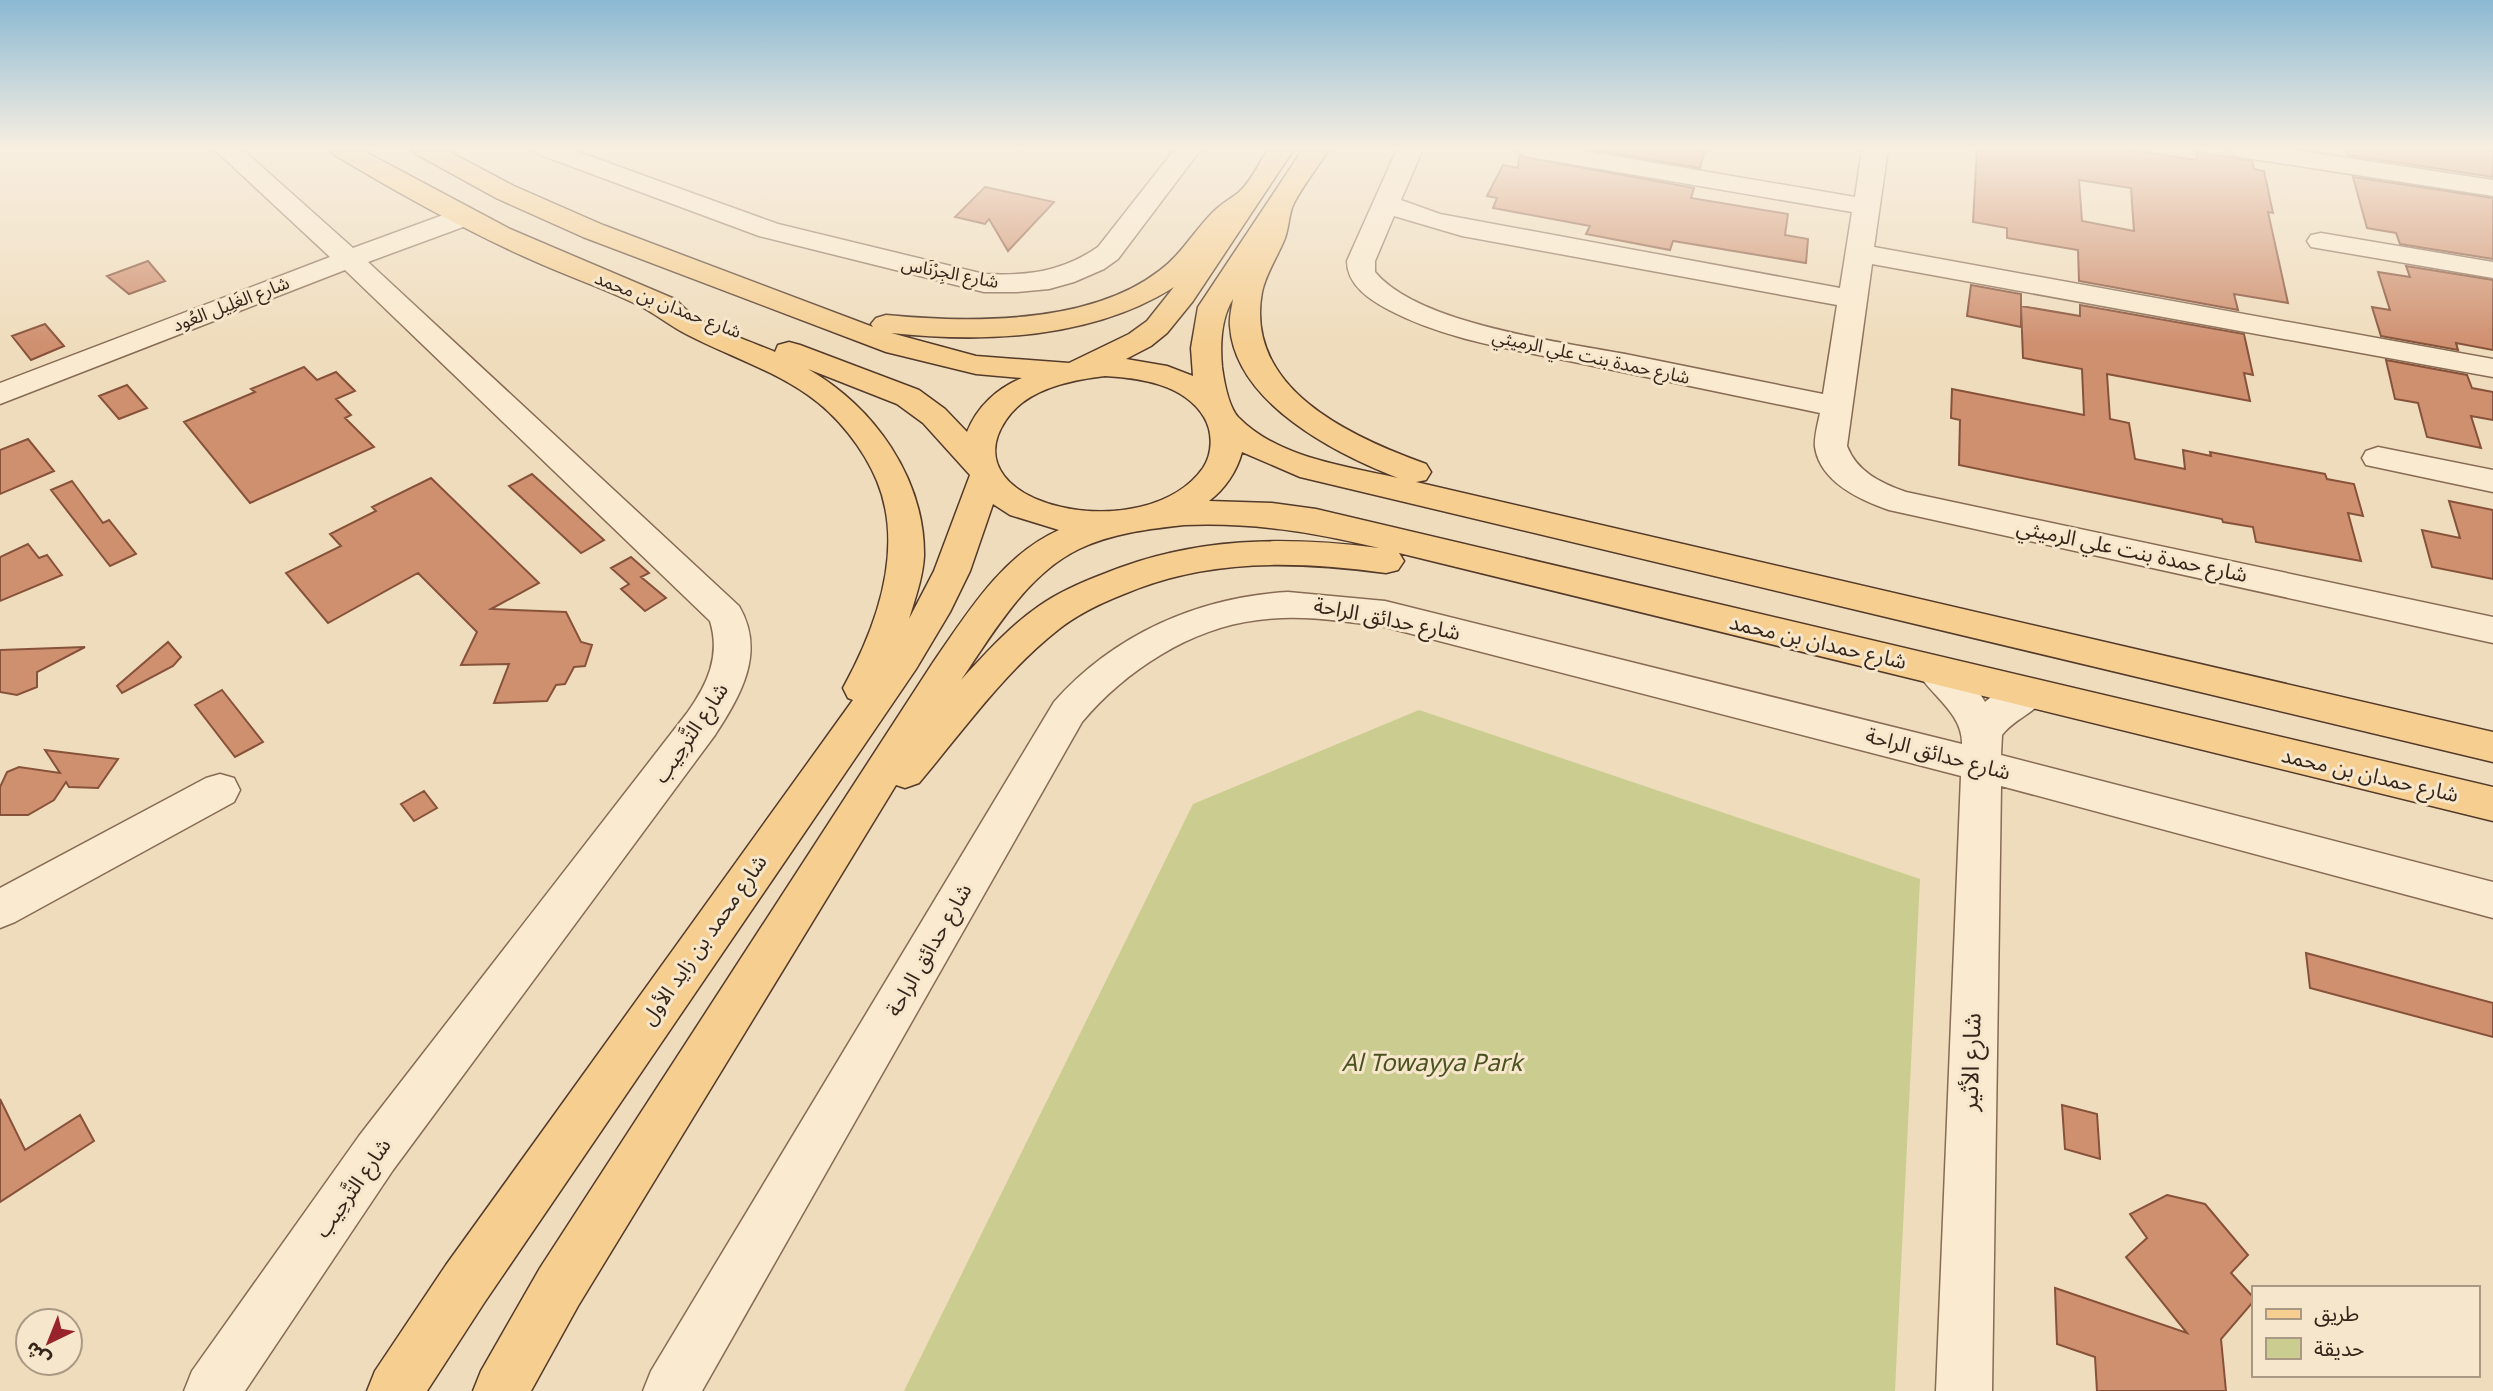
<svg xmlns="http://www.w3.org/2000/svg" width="2493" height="1391" font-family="Georgia,'Noto Sans Arabic',serif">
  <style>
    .green { fill: #cbcd90 }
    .building { fill: #cf9070; stroke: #87523a; stroke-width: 2; fill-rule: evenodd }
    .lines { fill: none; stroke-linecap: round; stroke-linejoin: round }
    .minor-casing { stroke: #876b55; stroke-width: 3 }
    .major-casing { stroke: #543a2a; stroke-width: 3 }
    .minor { fill: #faeacf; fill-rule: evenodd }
    .major { fill: #f5ce90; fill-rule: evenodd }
    .labels { text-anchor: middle; stroke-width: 6; stroke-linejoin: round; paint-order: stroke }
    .far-street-label { font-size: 18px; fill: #35251a; stroke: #f6e6cb }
    .street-label { font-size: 21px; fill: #35251a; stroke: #f6e6cb }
    .near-street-label { font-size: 24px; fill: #35251a; stroke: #f6e6cb }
    .near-park-label { font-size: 24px; font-style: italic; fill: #4a5320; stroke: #f6e6cb }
  </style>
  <rect width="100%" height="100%" fill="#efdcbc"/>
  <path class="green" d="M1419 710 1920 879 1895 1391H904L1193 804Z"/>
  <path class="building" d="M1589 149H1705L1700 168Z
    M1977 149H2121L2197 160 2196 152 2252 161 2254 169 2264 171 2273 213 2268 212 2288 303 2234 294 2238 310 2079 281 2078 250 2007 238V228L1973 222ZM2079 180 2131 188 2134 231 2082 221Z
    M2346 149H2493V177L2348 155Z
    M1519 156 1694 188 1691 198 1788 214 1785 235 1808 239 1806 263 1673 241 1670 250 1586 234 1590 226 1493 208 1497 198 1487 196 1503 165 1518 168Z
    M2353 177 2493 198V259L2400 244 2396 233 2367 228Z
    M985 187 1054 202 1008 251 989 219 985 224 955 217Z
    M148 261 165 281 129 294 107 276Z
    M2406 266 2493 280V350L2456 343 2458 350 2381 336 2372 307 2390 310 2378 272 2410 277Z
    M1971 285 2021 294V327L1967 316Z
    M2080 305 2244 334 2253 375 2244 373 2250 401 2107 374 2110 419 2129 423 2135 459 2185 469 2183 450 2211 456 2210 452 2325 474 2327 479 2354 484 2363 516 2348 513 2361 561 2256 542 2253 527 2223 522 2222 519 1959 465 1960 420 1951 418 1952 389 2084 415 2082 369 2023 358 2021 306 2080 316Z
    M45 324 64 346 31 360 12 336Z
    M2386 360 2467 375 2472 388 2493 392V420L2471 416 2481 448 2427 437 2418 403 2395 399Z
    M304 367 317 380 336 372 355 391 336 399 351 415 345 418 374 447 250 503 184 422 255 392 251 389Z
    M127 385 147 408 119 419 99 396Z
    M28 439 54 471 0 494V450Z
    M532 474 566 505 604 540 581 553 509 486Z
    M431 478 539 583 491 609 566 612 581 642 592 645 585 666 574 667 565 684 556 685 547 701 494 703 509 664 461 665 477 632 418 573 328 623 286 573 341 546 330 534 376 511 372 507Z
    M72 481 103 523 109 520 136 554 110 566 51 490Z
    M2449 501 2493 510V579L2432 567 2422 530 2460 538Z
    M28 544 39 558 47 555 62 575 0 601V557Z
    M631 557 649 573 641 577 666 598 645 611 621 589 629 584 611 568Z
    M168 642 181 657 173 666 122 693 117 686Z
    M85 647 37 672V687L17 695 0 692V650Z
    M222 690 263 742 235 757 195 705Z
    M45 750 118 759 98 788 69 787 66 782 54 800 28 815H0V787L7 772 19 767 60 773Z
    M424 791 437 808 414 821 401 804Z
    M2306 953 2493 1003V1037L2310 988Z
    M0 1099 25 1150 80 1115 94 1141 0 1202Z
    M2062 1105 2097 1114 2100 1159 2065 1149Z
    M2167 1195 2205 1204 2248 1255 2231 1273 2253 1297V1302L2221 1339 2226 1391H2097L2095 1357 2057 1344 2055 1288 2187 1333 2126 1257 2147 1238 2130 1214Z"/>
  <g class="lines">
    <g class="minor-casing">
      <path id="minor" d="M214 149H242L353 248 454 211 464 209 474 211 478 217 474 223 368 262 739 606C766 652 741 695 715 735L393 1170 245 1391H184L192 1371 359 1136 687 713C707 685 721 656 710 621L345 270 0 404V383L330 257Z
        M534 149H570L778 224 984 274C1027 276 1062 272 1098 247L1175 149H1201L1118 259 1104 269 1074 282 1049 289 1017 292H984L759 236 538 154Z
        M1397 149H1423L1401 200 1440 214 1840 288 1852 212 1530 157 1521 154 1517 149H1574L1855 197 1862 149H1888L1874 247 2493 359V377L1872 264 1847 446C1857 472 1881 483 1906 492L2493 617V643L1889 510C1860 500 1820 482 1815 447 1814 437 1818 423 1820 413 1738 396 1656 379 1574 362 1512 349 1446 340 1389 310 1370 300 1347 285 1347 261ZM1394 216 1462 236 1837 305 1823 394C1759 381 1694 368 1630 355 1563 342 1419 325 1375 272V261Z
        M2227 149H2289L2493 180V196L2240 157 2231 154Z
        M2321 233 2493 262V278L2311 247 2307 241 2311 235Z
        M2378 447 2493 470V492L2366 465 2362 458 2366 451Z
        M1288 592 1385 601 1962 744C1963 713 1930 695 1916 670L1922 660C1949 652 1972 679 1985 702 2001 688 2020 677 2042 684L2047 694C2038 712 2015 718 2002 735L2001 755 2493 882V918L2001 786 1992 1391H1936L1961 776 1385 627C1343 621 1300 614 1258 620 1190 628 1125 671 1082 722L702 1391H643L651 1371 1054 702C1114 634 1199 597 1288 592Z
        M220 774 234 778 240 790 234 802 15 922 0 928V888L206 778Z"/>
    </g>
    <g class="major-casing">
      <path id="major" d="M329 149H360L510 229 677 300C693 323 748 340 775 352L778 345 789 342 800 345 919 390 945 409 967 432C977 407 997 388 1022 378L976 374 886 352 583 237 496 198 416 154 412 149H444L514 186 603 225 873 327 871 324 876 318 886 315C970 323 1089 325 1159 271 1181 255 1194 231 1213 212 1221 204 1230 199 1238 193 1250 183 1260 162 1268 149H1294L1193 301 1167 333 1151 346 1126 359 1167 366 1193 376 1191 348 1198 307 1303 149H1329C1318 167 1304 184 1294 203 1289 212 1289 227 1285 238 1278 256 1266 273 1262 292 1244 389 1351 437 1426 464L1431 472 1426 480 1416 482 2493 732V762L1300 477 1242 452C1237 471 1225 489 1209 501L1272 503 1316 509 2493 787V821L1399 553 1404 561 1398 570 1386 573C1296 561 1209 558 1124 594 1101 603 1078 614 1059 629 1004 672 963 731 919 783L905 788 896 785 578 1306 531 1391H473L481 1371 540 1268 932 664C966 615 1002 555 1059 530L1010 515 993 504 970 571 950 612 916 669 484 1303 427 1391H367L375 1371 446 1265 853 700 848 698 843 688C876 628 905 549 877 481 864 449 837 415 808 395 771 369 726 355 686 334 669 325 653 312 636 304 603 288 567 276 534 261 464 230 398 193 333 154ZM1174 287 1147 321 1129 334 1069 363 976 356 891 333C984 343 1092 339 1174 287ZM1233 299C1232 307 1229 317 1230 326 1235 403 1336 454 1398 478 1345 466 1278 458 1238 417 1229 407 1224 382 1222 367 1220 345 1221 318 1233 299ZM808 369 897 404 923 423 970 475 934 571 909 619C915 599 923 577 924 556 925 478 874 407 808 369ZM1105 376C1140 378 1184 384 1204 417 1213 432 1213 453 1203 468 1146 549 947 507 1006 420 1026 389 1071 380 1105 376ZM1184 525C1252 522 1313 532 1379 548 1285 536 1194 537 1106 573 1082 582 1059 592 1039 606 1010 626 985 654 961 680 993 633 1027 574 1079 549 1112 533 1149 529 1184 525Z"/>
    </g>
    <use href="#minor" class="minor"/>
    <use href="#major" class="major"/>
  </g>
  <linearGradient id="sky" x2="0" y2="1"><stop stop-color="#8bb9d3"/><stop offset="0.43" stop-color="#f8efe1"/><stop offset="1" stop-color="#f8efe1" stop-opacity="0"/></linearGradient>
  <rect width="2493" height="344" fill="url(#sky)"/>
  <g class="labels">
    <g class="far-street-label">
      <text transform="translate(950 273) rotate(11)" y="6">شارع الجِرْنَاس</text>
      <text transform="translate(231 304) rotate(-21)" y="6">شارع الغَلِيل العُود</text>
      <text transform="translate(668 305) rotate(21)" y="6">شارع حمدان بن محمد</text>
      <text transform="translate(1591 357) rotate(12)" y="6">شارع حمدة بنت علي الرميثي</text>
    </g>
    <g class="street-label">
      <text transform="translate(2132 551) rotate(12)" y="7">شارع حمدة بنت علي الرميثي</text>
      <text transform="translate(1387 619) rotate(11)" y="7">شارع حدائق الراحة</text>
      <text transform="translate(1818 642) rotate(13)" y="7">شارع حمدان بن محمد</text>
      <text transform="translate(691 733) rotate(-56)" y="7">شارع التَّرحِيب</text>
      <text transform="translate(1938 754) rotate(15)" y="7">شارع حدائق الراحة</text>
      <text transform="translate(2370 775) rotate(13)" y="7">شارع حمدان بن محمد</text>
      <text transform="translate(704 940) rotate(-55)" y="7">شارع محمد بن زايد الأول</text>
      <text transform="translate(929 950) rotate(-60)" y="7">شارع حدائق الراحة</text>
      <text transform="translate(353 1188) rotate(-55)" y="7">شارع التَّرحِيب</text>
    </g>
    <g class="near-street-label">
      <text transform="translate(1971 1062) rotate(-88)" y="8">شارع الأثير</text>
    </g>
    <g class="near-park-label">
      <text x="1432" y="1071">Al Towayya Park</text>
    </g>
  </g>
  <rect x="2252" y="1286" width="228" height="91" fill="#f6e6cb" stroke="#a99984" stroke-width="2"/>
  <rect x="2266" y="1309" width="35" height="10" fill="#f5ce90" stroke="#a99984" stroke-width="2"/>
  <text x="2314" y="1321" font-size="21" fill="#35251a">طريق</text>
  <rect x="2266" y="1338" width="35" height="21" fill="#cbcd90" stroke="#a99984" stroke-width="2"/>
  <text x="2314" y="1356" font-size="21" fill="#35251a">حديقة</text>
  <g transform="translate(49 1342) rotate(223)"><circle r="33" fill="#f6e6cb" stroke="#a99984" stroke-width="2"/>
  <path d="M0-5L12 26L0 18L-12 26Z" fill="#98232d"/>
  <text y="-10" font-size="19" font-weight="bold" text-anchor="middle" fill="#35251a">ش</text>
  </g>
</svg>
